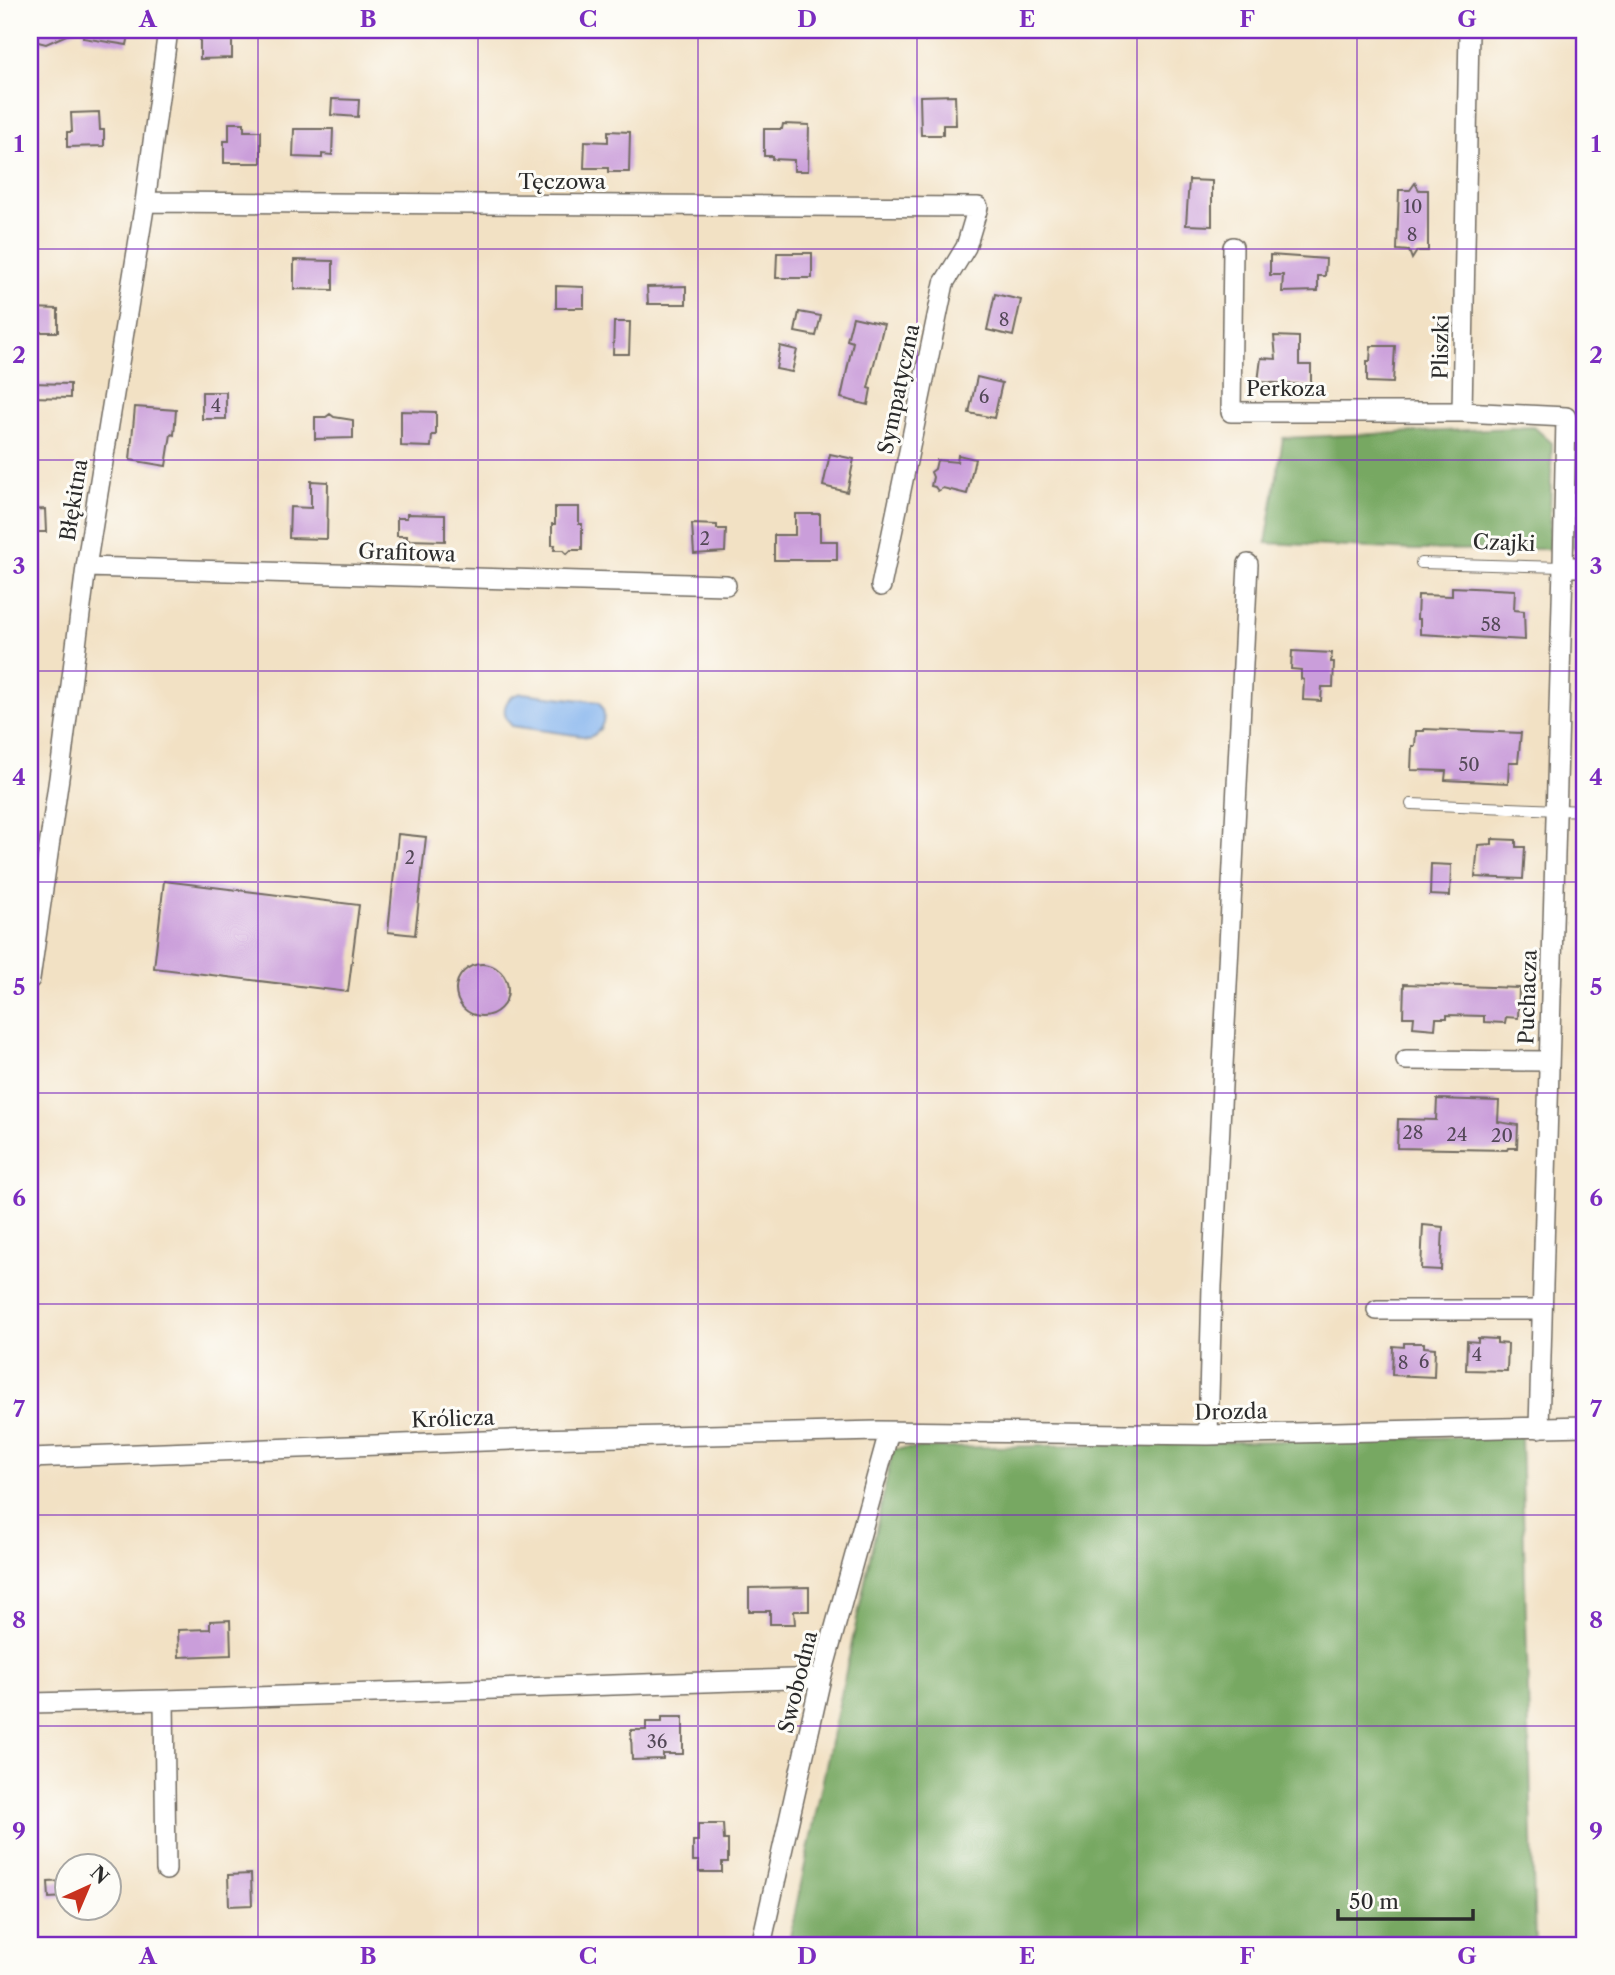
<svg xmlns="http://www.w3.org/2000/svg" width="1615" height="1975" font-family="'Libre Caslon Text',serif">
  <style>
    .forest { fill: #77a862; stroke: #516a46; stroke-width: 2 }
    .water { fill: #83b3ee; stroke: #576f8c; stroke-width: 2 }
    .building { fill: #ca9eda }
    .lines { fill: none; stroke-linecap: round; stroke-linejoin: round }
    .lane-casing { stroke: #716b61; stroke-width: 12 }
    .street-casing { stroke: #716b61; stroke-width: 22 }
    .lane { stroke: #fff; stroke-width: 10 }
    .street { stroke: #fff; stroke-width: 19 }
    .grid { fill: none; stroke: #7b2cbf; stroke-width: 2; stroke-opacity: 0.55 }
    .labels { text-anchor: middle; stroke-width: 6; stroke-linejoin: round; paint-order: stroke }
    .number-label { font-size: 18px; fill: #534857 }
    .street-label { font-size: 21px; fill: #2b2b2b; stroke: #fdfcf7 }
    .neatline { fill: none; stroke: #7b2cbf; stroke-width: 2.5 }
    .grid-label { font-size: 23px; text-anchor: middle; font-weight: bold; fill: #7b2cbf }
  </style>
  <rect width="100%" height="100%" fill="#fdfcf7"/>
  <filter id="ink" filterUnits="userSpaceOnUse"><feTurbulence type="fractalNoise" baseFrequency=".0143" numOctaves="2"/><feDisplacementMap in="SourceGraphic" scale="14" xChannelSelector="R" yChannelSelector="G"/><feConvolveMatrix kernelMatrix="1 2 1 2 8 2 1 2 1" color-interpolation-filters="sRGB"/></filter>
  <filter id="wash" filterUnits="userSpaceOnUse"><feTurbulence type="fractalNoise" baseFrequency=".00686" numOctaves="4" result="noise"/><feDisplacementMap in="SourceGraphic" scale="28" xChannelSelector="R" yChannelSelector="G"/><feGaussianBlur stdDeviation="1.57" result="paint"/><feColorMatrix in="noise" values="0 0 0 0 0 0 0 0 0 0 0 0 0 0 0 0 0 1.4 0 .05"/><feComposite in="paint" operator="in"/></filter>
  <g filter="url(#wash)">
    <rect width="100%" height="100%" fill="#f2e1c4"/>
    <path class="forest" d="M1577 390 1585 391V549L1572 548Z
      M1534 427 1552 443 1549 549 1415 550 1266 543 1283 438Z
      M1521 1436 1535 1945H788L893 1449Z"/>
    <path class="water" d="M522 693 599 702C608 714 604 732 589 737L512 726C499 713 504 696 522 693Z"/>
    <g id="blocks">
      <path class="building" d="M30 30H78L46 44 30 40Z
        M83 30H130L127 45 83 38Z
        M232 36V58L200 59V37Z
        M955 95 956 125H943V135H921L920 96Z
        M332 99 359 100 358 117 331 115Z
        M99 112 100 130H104V146L67 147V132H72L71 113Z
        M229 123H244V131H261V163H224V141H229Z
        M783 124 809 125 808 171H794V160L772 159V156H764V129H782Z
        M294 129H333L332 155 322 154V158L293 157Z
        M608 131 630 132 629 172H608V168H584L585 141 608 142Z
        M1189 180 1212 181V226L1186 225Z
        M1415 183 1419 190H1428V251H1417L1412 259 1409 251 1397 250 1399 190H1410Z
        M777 253H812V278H776Z
        M1270 255 1326 259 1325 276H1318V291L1282 292 1283 275H1270Z
        M294 260 333 261V290L294 289Z
        M556 286 584 287V308H556Z
        M686 286V304H648L647 287Z
        M995 294 1021 300 1013 336 987 330Z
        M31 308 58 309V332H31Z
        M799 312 821 316 816 336 795 332Z
        M853 317 884 324 868 388 871 389 868 405 841 398 853 342 847 340Z
        M614 322H630L629 354H613Z
        M1274 336 1299 337V365H1311V385L1258 382 1261 358 1276 359Z
        M780 346 797 350 792 372 776 369Z
        M1371 346H1395L1393 383 1367 382V361H1370Z
        M977 377 1002 383 994 418 969 413Z
        M30 383 70 384V398L30 397Z
        M202 392H226V419H202Z
        M135 407 176 410 174 435 171 434 166 466 130 460Z
        M401 411 436 412V435H432L431 447 401 446Z
        M330 414 334 417 353 420V438L315 439V417H326Z
        M830 454 854 459 847 492 823 486Z
        M958 455 975 459 967 494 943 488 938 491 935 487 931 486 933 477 931 472 935 469 937 460 957 462Z
        M311 481 328 482 327 539 289 538 290 507 311 508Z
        M555 507H579V524H582V550H571L567 554 563 550H554L555 545H552V524H555Z
        M45 509 46 532H30V510Z
        M407 514 445 515V541L407 540V536H397V518H407Z
        M795 514H820V541H837V560H774V535H795Z
        M692 524 717 525V529H726L725 552 694 554Z
        M1452 587 1515 590 1514 610 1524 611 1525 640 1420 634V619H1417L1418 595 1452 596Z
        M1292 651 1332 653 1331 662H1334L1333 687H1322L1321 701 1303 700 1304 680 1301 679V670L1291 669Z
        M1424 729 1521 733 1518 762H1509L1508 783 1445 780 1446 771 1411 770 1412 746H1415L1416 731H1424Z
        M398 834 426 837 415 935 388 932Z
        M1492 839 1516 840V847H1525L1523 879 1475 877 1478 845 1492 844Z
        M1431 864 1451 865 1450 896 1430 895Z
        M164 881 359 905 348 992 154 968Z
        M456 990a26 26 0 1 1 52 0a26 26 0 1 1-52 0Z
        M1404 984 1519 988 1518 1018 1506 1017 1505 1023 1484 1022V1016L1447 1015V1018H1436L1435 1029 1413 1027 1414 1017H1403Z
        M1437 1099 1499 1101 1498 1122 1518 1125 1517 1148H1508L1507 1150 1397 1148 1398 1119 1436 1120Z
        M1423 1225 1443 1227 1441 1270 1421 1269Z
        M1478 1338 1497 1339V1343L1508 1344 1507 1371 1466 1370 1467 1341 1478 1342Z
        M1404 1343H1424V1347L1435 1348 1434 1377 1392 1375 1393 1346 1404 1347Z
        M809 1587V1611H794L795 1624H770V1611H749V1588Z
        M230 1620 231 1655 179 1657 178 1630 210 1629V1621Z
        M662 1717H683V1754H663V1759L632 1760 631 1730H646V1722H662Z
        M698 1824H723L724 1840H728V1862H722V1872H699V1861H693V1841H698Z
        M251 1874 252 1905 229 1906 228 1875Z
        M66 1881V1897L49 1898 48 1882Z"/>
    </g>
  </g>
  <g filter="url(#ink)">
    <use href="#blocks" fill-opacity="0" stroke="#716b61" stroke-width="2"/>
    <g class="lines">
      <g class="lane-casing">
        <path id="lane" d="M1421 563 1563 567
          M1411 804 1585 811"/>
      </g>
      <g class="street-casing">
        <path id="street" d="M1469 30 1462 412 1566 417 1563 567 1539 1428
          M145 202 978 207 966 247 944 283 881 586
          M1233 247 1231 412H1462
          M86 567 726 585
          M1563 567H1585
          M30 979 61 764 86 567 145 202 168 30
          M1406 1060 1549 1061
          M1377 1310H1541
          M1208 1435 1212 1286 1248 564
          M30 1458 535 1439 878 1431 1208 1435 1585 1426
          M164 1700 166 1870
          M30 1703 164 1700 821 1678
          M761 1945 821 1678 889 1432"/>
      </g>
      <use href="#lane" class="lane"/>
      <use href="#street" class="street"/>
    </g>
  </g>
  <path class="grid" d="M258 30V1945M478 30V1945M698 30V1945M917 30V1945M1137 30V1945M1357 30V1945M30 249H1585M30 460H1585M30 671H1585M30 882H1585M30 1093H1585M30 1304H1585M30 1515H1585M30 1726H1585"/>
  <g class="labels">
    <g class="number-label">
      <text x="1413" y="213">10</text>
      <text x="1412" y="241">8</text>
      <text x="1004" y="326">8</text>
      <text x="984" y="403">6</text>
      <text x="216" y="412">4</text>
      <text x="705" y="545">2</text>
      <text x="1491" y="631">58</text>
      <text x="1469" y="771">50</text>
      <text x="410" y="864">2</text>
      <text x="1413" y="1139">28</text>
      <text x="1457" y="1141">24</text>
      <text x="1502" y="1142">20</text>
      <text x="1477" y="1361">4</text>
      <text x="1424" y="1368">6</text>
      <text x="1403" y="1369">8</text>
      <text x="657" y="1748">36</text>
    </g>
    <g class="street-label">
      <text x="562" y="189">Tęczowa</text>
      <text transform="translate(1441 347) rotate(-89)" y="7">Pliszki</text>
      <text transform="translate(899 389) rotate(-78)" y="7">Sympatyczna</text>
      <text x="1286" y="396">Perkoza</text>
      <text transform="translate(74 500) rotate(-81)" y="7">Błękitna</text>
      <text transform="translate(1504 543) rotate(2)" y="7">Czajki</text>
      <text transform="translate(407 553) rotate(2)" y="7">Grafitowa</text>
      <text transform="translate(1528 997) rotate(-88)" y="7">Puchacza</text>
      <text transform="translate(1231 1412) rotate(-1)" y="7">Drozda</text>
      <text transform="translate(453 1419) rotate(-2)" y="7">Królicza</text>
      <text transform="translate(798 1682) rotate(-76)" y="7">Swobodna</text>
    </g>
  </g>
  <rect width="1615" height="1975" fill="none" stroke="#fdfcf7" stroke-width="77"/>
  <g transform="translate(88 1887) rotate(44)"><circle r="33" fill="#fdfcf7" stroke="#a9a8a5" stroke-width="2"/>
  <path d="M0-5L12 26L0 18L-12 26Z" fill="#c8321e"/>
  <text y="-10" font-size="19" font-weight="bold" text-anchor="middle" fill="#2b2b2b">N</text>
  </g>
  <path d="M1338 1909v10h135v-10" fill="none" stroke="#2b2b2b" stroke-width="3.5"/>
  <text x="1349" y="1909" font-size="21" fill="#2b2b2b" stroke="#fdfcf7" stroke-width="5" paint-order="stroke">50 m</text>
  <rect x="38" y="38" width="1538" height="1899" class="neatline"/>
  <g class="grid-label">
    <text x="148" y="27">A</text>
    <text x="368" y="27">B</text>
    <text x="588" y="27">C</text>
    <text x="807" y="27">D</text>
    <text x="1027" y="27">E</text>
    <text x="1247" y="27">F</text>
    <text x="1467" y="27">G</text>
    <text x="19" y="152">1</text>
    <text x="1596" y="152">1</text>
    <text x="19" y="363">2</text>
    <text x="1596" y="363">2</text>
    <text x="19" y="574">3</text>
    <text x="1596" y="574">3</text>
    <text x="19" y="785">4</text>
    <text x="1596" y="785">4</text>
    <text x="19" y="995">5</text>
    <text x="1596" y="995">5</text>
    <text x="19" y="1206">6</text>
    <text x="1596" y="1206">6</text>
    <text x="19" y="1417">7</text>
    <text x="1596" y="1417">7</text>
    <text x="19" y="1628">8</text>
    <text x="1596" y="1628">8</text>
    <text x="19" y="1839">9</text>
    <text x="1596" y="1839">9</text>
    <text x="148" y="1964">A</text>
    <text x="368" y="1964">B</text>
    <text x="588" y="1964">C</text>
    <text x="807" y="1964">D</text>
    <text x="1027" y="1964">E</text>
    <text x="1247" y="1964">F</text>
    <text x="1467" y="1964">G</text>
  </g>
</svg>
